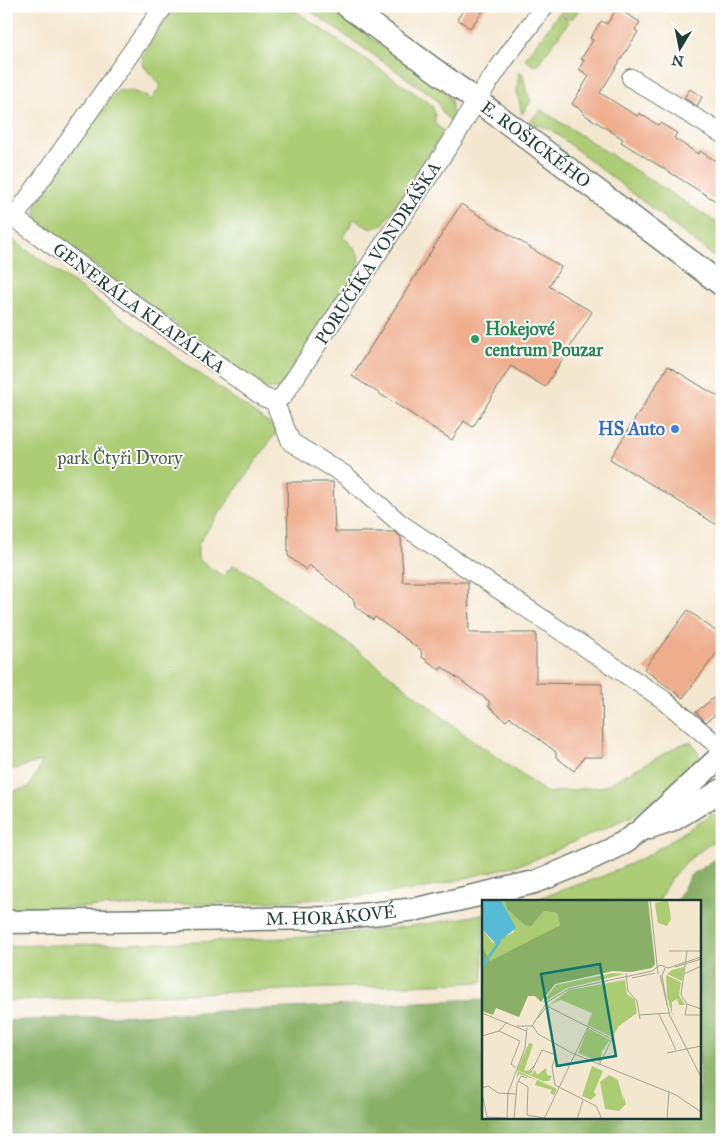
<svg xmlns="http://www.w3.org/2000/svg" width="728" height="1146" font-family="'IM FELL Great Primer',serif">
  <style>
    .green { fill: #accc74; stroke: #668454 }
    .forest { fill: #89b066; stroke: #54764d }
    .building { fill: #eead8d }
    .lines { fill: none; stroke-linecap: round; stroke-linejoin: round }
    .minor-casing { stroke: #6a786b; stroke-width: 20 }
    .tertiary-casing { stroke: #6a786b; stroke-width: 25 }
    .minor { stroke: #fff; stroke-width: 18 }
    .tertiary { stroke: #fff; stroke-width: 22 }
    .leisure-dot { fill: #2e9e5b; stroke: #fff; stroke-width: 2 }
    .shop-dot { fill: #3f7fe0; stroke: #fff; stroke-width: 2 }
    .labels { text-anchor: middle; stroke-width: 4; stroke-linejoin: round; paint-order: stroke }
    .street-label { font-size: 18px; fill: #1f3d34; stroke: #fff }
    .leisure-label { font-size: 18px; font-weight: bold; fill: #27864d; stroke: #fff; text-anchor: start }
    .shop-label { font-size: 18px; font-weight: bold; fill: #366cbe; stroke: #fff; text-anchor: end }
    .park-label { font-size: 18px; fill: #426144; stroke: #fff }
    .inset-river { fill: none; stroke: #57bbd5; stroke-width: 2.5 }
    .inset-road { fill: none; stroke: #9fa392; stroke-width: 1 }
    .view { fill: #0f766e; fill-opacity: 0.15; stroke: #0f766e; stroke-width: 2.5 }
    .inset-edge { fill: none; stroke: #1f3d34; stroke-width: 2.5 }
  </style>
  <rect width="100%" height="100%" fill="#fff"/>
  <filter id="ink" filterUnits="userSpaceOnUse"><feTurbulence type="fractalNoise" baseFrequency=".02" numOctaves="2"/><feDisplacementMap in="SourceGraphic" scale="10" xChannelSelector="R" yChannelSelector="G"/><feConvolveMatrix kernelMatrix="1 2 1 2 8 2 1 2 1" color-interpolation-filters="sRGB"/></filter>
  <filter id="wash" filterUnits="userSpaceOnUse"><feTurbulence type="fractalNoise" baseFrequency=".0096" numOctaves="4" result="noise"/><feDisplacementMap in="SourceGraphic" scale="20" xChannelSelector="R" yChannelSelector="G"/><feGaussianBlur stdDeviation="1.12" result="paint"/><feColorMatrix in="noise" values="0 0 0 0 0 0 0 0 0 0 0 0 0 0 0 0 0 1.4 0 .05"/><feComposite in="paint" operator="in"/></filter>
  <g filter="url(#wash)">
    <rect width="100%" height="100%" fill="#f4e7d0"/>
    <path class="green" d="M176 6H288L432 105 435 114V124L444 131 384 223C372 233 367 225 354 219L343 237C357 249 361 254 358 272L286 383 277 389H266L45 229 38 222 35 207 109 99 118 91C131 90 140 92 151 100L161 86 144 67 142 57 149 44Z
      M303 6H327L446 92C453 101 453 110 451 121 441 115 441 105 434 97Z
      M564 6H582L572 19 560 11Z
      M559 13 568 19 569 22 537 65 534 66 525 59Z
      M519 72 523 74 526 91 531 101 522 114 517 92Z
      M540 110 543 111 722 226V263L550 129 529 123Z
      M6 235 278 430 198 544V560L223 576 233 565 247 572 367 657 464 734 547 793 605 786 680 745 692 742 700 757 694 767 632 816 529 862 422 889 357 897 249 903 6 909V793L29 787 43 761 6 771Z
      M722 808V836C693 856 673 867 659 901H530L603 876 645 857Z
      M483 914V982L6 1001V946C165 942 327 945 483 914Z"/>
    <path class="forest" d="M722 855V1140H6V1021L483 999V1117H699V901H677L690 876Z"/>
    <g id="blocks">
      <path class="building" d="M467 6H487L470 28 457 19Z
        M617 8 640 22 635 30 638 32 600 93 637 116 639 113 658 125 660 123 677 133 674 138 698 154 700 151 722 165V205L621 142 623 139 582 113 583 111 572 104 589 76 579 69 584 60 581 59 593 40 590 38 601 21 607 24Z
        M690 89 702 97 697 106 684 98Z
        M461 204 561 267 549 286 592 312 545 387 511 366 473 427 464 421 452 440 352 376Z
        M668 366 722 399V528L610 459Z
        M287 482H333L335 532H394L401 537 403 582H468L469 633H536V683L602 684 603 757H584L574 771 556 757V752L510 717 506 721 489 707V701L442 667 440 670 422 657 421 650 375 617 373 620 355 606 354 600 309 565 306 570 288 556Z
        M688 610 722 636V646L683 698 644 669Z
        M722 691V709L706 722 696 712Z"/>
    </g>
  </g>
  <g filter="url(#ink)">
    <use href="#blocks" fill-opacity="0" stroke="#6a786b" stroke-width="1"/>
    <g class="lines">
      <g class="minor-casing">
        <path id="minor" d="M631 78 722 134
          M6 212 263 397 274 401
          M14 218 164 6
          M274 401 291 442 345 475 401 524 664 700 722 749
          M274 401 283 396 458 132C483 87 513 47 545 6"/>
      </g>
      <g class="tertiary-casing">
        <g id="tertiary">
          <path id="s1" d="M347 6 517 130 722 285"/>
          <path d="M650 828 671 821 722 790"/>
          <path id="s2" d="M6 922 334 918 417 909 535 882 577 865 623 843 640 831 722 755"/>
        </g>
      </g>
      <use href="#minor" class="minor"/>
      <use href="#tertiary" class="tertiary"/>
    </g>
  </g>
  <circle class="leisure-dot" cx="475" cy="339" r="5"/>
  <circle class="shop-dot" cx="675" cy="429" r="5"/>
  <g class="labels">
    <g class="street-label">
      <text dy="6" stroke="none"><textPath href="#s1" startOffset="234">E. ROŠICKÉHO</textPath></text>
      <text transform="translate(378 253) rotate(-57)" y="6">PORUČÍKA VONDRÁŠKA</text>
      <text transform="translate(139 308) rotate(36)" y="6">GENERÁLA KLAPÁLKA</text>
      <text dy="6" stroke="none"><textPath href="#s2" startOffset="325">M. HORÁKOVÉ</textPath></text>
    </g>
    <g class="leisure-label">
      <text x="485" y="335">Hokejové<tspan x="485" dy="21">centrum Pouzar</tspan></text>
    </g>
    <g class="shop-label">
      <text x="665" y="435">HS Auto</text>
    </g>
    <g class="park-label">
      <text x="120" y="464">park Čtyři Dvory</text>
    </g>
  </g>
  <g transform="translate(482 900)">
    <rect width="219" height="219" fill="#f4e7d0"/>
    <path d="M19 0H23L29 13 50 24 62 11 75 13 78 25 7 62 0 47V29L11 43 32 32 31 23ZM175 0 174 3 185 0 187 4 189 19 185 26 176 23 173 5ZM202 67 200 81 185 74 190 70ZM131 73 143 74 85 88 60 103 74 85ZM184 75 199 82 197 95 203 105H197L195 99 190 102V113L193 115 190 114 185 97ZM143 80 145 94 153 100 155 113 137 126 130 137 105 125 110 113 79 100 67 105 87 90ZM106 128 128 140 120 151 118 162 96 153ZM47 143 51 144 42 171 47 170 49 175 53 170 55 175 64 168 65 175 70 176 67 181H61L35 170ZM110 166 121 171 112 192 114 195 109 200 100 196ZM36 171 75 189 72 195 68 193 70 190 53 185 55 180 37 174 34 179ZM127 175 136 180 142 202 141 194 144 204 137 211 123 209 118 182Z" fill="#accc74"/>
    <path d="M23 0H166L173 64 170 68 149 72 131 71 73 84 59 102 53 96H46L37 117 14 108 11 115 0 111V47L8 61 78 25 75 13 62 11 49 26 43 25 25 9Z" fill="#89b066"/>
    <path d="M0 0H19L34 28 14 44 0 29Z" fill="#57bbd5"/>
    <path class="inset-river" d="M0 67 18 41"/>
    <path class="inset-road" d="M168 0 176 74M187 51H219M205 51 199 95 205 104 219 109M193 67 219 59M183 68 180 76 185 105M144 73 146 91 155 101 158 119M202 74 219 66M178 75 188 116 219 177M150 78 173 73M205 104 203 115H219M65 106 130 139M0 113 44 131M177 114 194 150M157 115 187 113M56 118 66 105M35 126H51L56 134 90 153 194 195 219 212M50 126 65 102 87 89 170 71 178 65 186 68 219 57M17 131 38 141 29 164 34 168M0 136 17 131 25 122M185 153 219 146M117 165 130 139M52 166 48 170 49 173 60 150 74 155 70 167 73 185 114 206 120 219M36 181 46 187 45 215 62 218M0 188 6 186 16 193 34 194M0 193 5 217 24 218M25 219 26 193 43 148 45 128M32 219 35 184 39 176 45 178M62 219 106 127M95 219 101 200M185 219 187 191"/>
    <path class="view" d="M118 64 134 156 75 166 59 74Z"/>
    <rect width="219" height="219" class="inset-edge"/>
  </g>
  <rect width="728" height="1146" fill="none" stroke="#fff" stroke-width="25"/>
  <g transform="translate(680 48) rotate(190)" stroke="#ffffff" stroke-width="4" paint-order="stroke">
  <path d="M0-4L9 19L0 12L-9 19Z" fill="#1f3d34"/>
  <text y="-8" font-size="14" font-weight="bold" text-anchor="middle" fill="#1f3d34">N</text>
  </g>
</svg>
